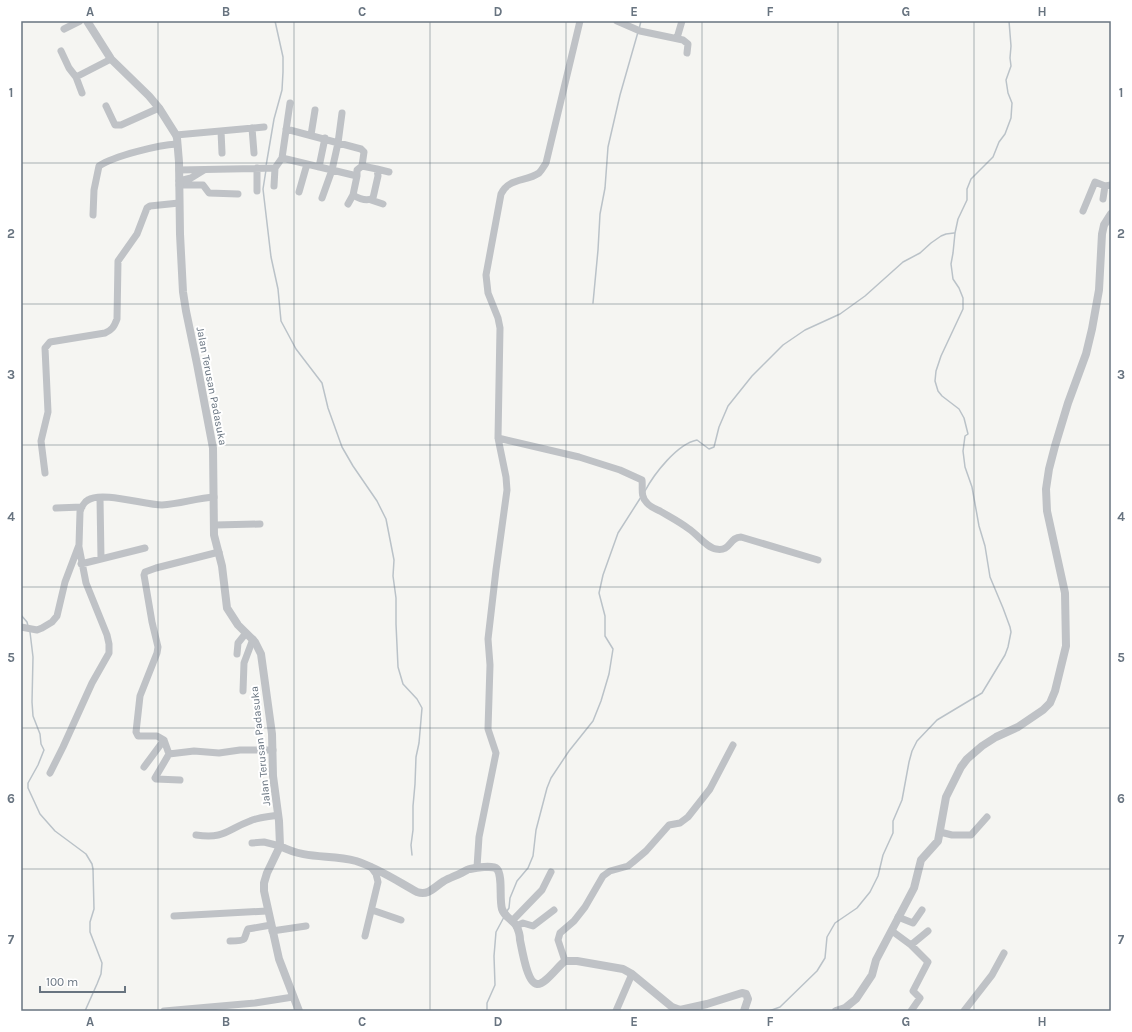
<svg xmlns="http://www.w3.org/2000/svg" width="1132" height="1032" font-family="Karla,sans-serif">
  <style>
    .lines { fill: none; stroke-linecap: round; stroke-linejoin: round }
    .stream { stroke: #bac2c8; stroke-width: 1.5 }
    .minor { stroke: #bfc2c6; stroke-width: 7 }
    .tertiary { stroke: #bfc2c6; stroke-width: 8 }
    .grid { fill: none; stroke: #687480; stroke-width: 1; stroke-opacity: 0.55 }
    .labels { text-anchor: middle; stroke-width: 4; stroke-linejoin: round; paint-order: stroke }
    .street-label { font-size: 11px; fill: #687480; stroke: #fff }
    .neatline { fill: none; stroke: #687480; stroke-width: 1.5 }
    .grid-label { font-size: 13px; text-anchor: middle; font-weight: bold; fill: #687480 }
  </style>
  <rect width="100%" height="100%" fill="#f5f5f2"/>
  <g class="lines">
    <path class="stream" d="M639 29 641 21
      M266 166 274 119 282 90 283 72V57L275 21
      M266 170 263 189 271 257 278 289 281 321 296 349 322 383 328 408 342 447 353 466 377 501 386 519 394 560 393 576 396 598V624L398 667 403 684 417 699 422 708 419 743 416 757 415 784 413 806V830L411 845 412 855
      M593 303 598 250 600 214 605 188 608 147 620 95 638 32
      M645 491C654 474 677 444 697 440L709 449 714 447 719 427 728 406 752 376 783 345 805 330 840 314 865 296 903 262 920 253 931 243 941 236 946 234 954 233
      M21 615 27 622 28 626
      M30 632 33 657 32 702 33 716 40 734 41 744 44 750 38 765 28 783V788L40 814 55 831 86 854 92 864 93 869 94 909 90 922V932L102 963 101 974 97 984 85 1011
      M507 911 509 908 510 898 517 881 528 868 533 856 536 830 547 788 551 778 569 751 593 721 601 701 609 674 613 649 605 636V616L599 593 603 575 618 533 641 497
      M487 1011V1003L495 985 494 956 496 932 504 917
      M769 1011 780 1007 817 971 825 958 827 937 835 923 857 908 870 892 878 876 883 855 893 833V821L902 800 909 762 912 751 917 741 937 720 982 693 1005 655 1008 647 1011 632 1010 627 1003 608 990 577 985 546 979 526 972 487 965 467 963 451 965 436 968 434 964 418 959 409 942 396 938 391 935 381 936 371 941 356 963 309V298L959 288 953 279 951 264 953 253 955 233 958 219 967 200V189L971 179 993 157 999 142 1005 134 1011 118 1012 103 1008 93 1006 80 1011 66 1010 58 1011 46 1009 21"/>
    <path class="minor" d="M617 21 640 31 683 40 688 44 687 53
      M64 29 80 21
      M677 38 682 21
      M61 51 69 68 76 77 111 59
      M76 77 82 93
      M290 103 282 158 357 176 353 195C358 198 367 202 373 198L378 176 377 169 362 166 357 170V176
      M106 106 115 125H121L159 108
      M252 128 254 153
      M286 129 361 149 364 152 362 166
      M221 131 222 153
      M176 135 264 127
      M311 135 315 110
      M319 167 325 138
      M257 168V191
      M377 169 389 172
      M179 170 275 168 282 158
      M179 181 191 178 204 170
      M179 185H203L209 193 238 194
      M274 186 275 168
      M299 192 307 164
      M322 198 332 170 338 143 342 113
      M1103 199 1105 186 1111 185
      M371 200 383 204
      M348 204 353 195
      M1083 211 1095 182 1105 186
      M93 215 94 190 99 166C114 156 158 145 177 144
      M498 438 579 457 620 470 642 480C643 488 640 496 647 503 650 507 656 509 660 511 670 517 680 522 689 529 697 534 707 548 716 549 731 552 729 537 741 537L818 560
      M45 473 41 441 48 412 45 348 50 342 105 333C112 330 114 327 117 319L118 261 137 234 147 208 150 206 179 203
      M100 498 101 558
      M56 508 82 507
      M215 525 260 524
      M81 564 145 548
      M21 627 37 630 42 628 52 622 57 616 65 582 79 545 80 512C81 508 84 502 88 500 102 491 145 505 162 505 180 504 197 498 214 497
      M237 654 238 643 246 633
      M243 691 244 663 253 639
      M164 740 157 736H138L136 732 140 696 157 653 158 647 152 622 144 575 145 572 156 568 219 552
      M144 767 164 740 169 754
      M50 773 63 747 92 683 109 653V644L107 635 86 583 79 547
      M180 780 156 779 155 778 169 754 194 751 219 753 240 750H273
      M940 832 952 835H971L987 817
      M196 835C225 839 226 830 250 821 259 817 269 817 278 815
      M252 843 264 842 280 846
      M477 867 479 837 496 753 488 729 490 665 488 639 496 570 507 490 506 477 498 438 500 328 498 318 488 293 486 275 501 194C508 178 526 182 539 173 542 170 544 166 546 163L580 21
      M372 910 401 920
      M174 916 267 911
      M898 917 913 923 922 910
      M512 921 542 890 551 872
      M516 926 523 923 533 926 554 910
      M272 931 306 926
      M892 931 911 945 928 962 913 991 920 998 911 1011
      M365 936 378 882 376 874 371 867
      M230 941C234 941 242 941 244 939 246 936 246 932 248 929L271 925
      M911 945 928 931
      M565 961 558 940 560 933 574 921 585 907 603 876 610 871 628 866 633 862 646 851 669 825 680 823 688 817 710 789 733 745
      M164 1011 255 1003 293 997
      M616 1011 632 974
      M964 1011 992 975 1004 953"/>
    <path class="tertiary" d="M87 21 111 59 149 96 159 108 176 135 177 138 179 162 180 234 183 292 186 311 197 364 213 448 214 535 222 566 227 608 238 625 255 642 261 654 272 734 273 776 279 821 280 846 267 873 264 883V891L279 959 299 1011
      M280 846C307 860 329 854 356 861 378 868 397 881 417 892 429 896 434 887 444 881 452 877 460 874 467 870
      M470 869C475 868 493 865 497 869 503 876 499 899 502 909 504 916 511 919 516 925 518 929 520 935 520 940 522 949 527 983 537 984 545 985 558 966 565 961H577L623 969 632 974 672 1007 680 1010 707 1004 742 993 746 994 748 999 744 1011
      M836 1011 845 1008 856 999 872 975 876 960 914 888 921 860 938 841 946 797 961 767 967 759 982 746 996 737 1018 727 1043 710 1050 703 1055 691 1066 646 1065 593 1047 511 1046 489 1049 469 1055 446 1068 403 1086 354 1092 329 1099 290 1102 234 1104 225 1111 214"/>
  </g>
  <path class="grid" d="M158 21V1011M294 21V1011M430 21V1011M566 21V1011M702 21V1011M838 21V1011M974 21V1011M21 163H1111M21 304H1111M21 445H1111M21 587H1111M21 728H1111M21 869H1111"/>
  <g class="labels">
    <g class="street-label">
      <text transform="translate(212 386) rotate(79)" y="4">Jalan Terusan Padasuka</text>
      <text transform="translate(260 746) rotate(-96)" y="4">Jalan Terusan Padasuka</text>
    </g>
  </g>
  <rect width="1132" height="1032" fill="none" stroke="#ffffff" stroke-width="44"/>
  <path d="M40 986v6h85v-6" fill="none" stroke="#687480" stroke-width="2"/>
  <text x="46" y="986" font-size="12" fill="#687480" stroke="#ffffff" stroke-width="3" paint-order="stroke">100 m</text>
  <rect x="22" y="22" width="1088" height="988" class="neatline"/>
  <g class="grid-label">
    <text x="90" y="16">A</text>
    <text x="226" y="16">B</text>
    <text x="362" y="16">C</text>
    <text x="498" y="16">D</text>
    <text x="634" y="16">E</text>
    <text x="770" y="16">F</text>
    <text x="906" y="16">G</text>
    <text x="1042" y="16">H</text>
    <text x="11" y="97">1</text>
    <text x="1121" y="97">1</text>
    <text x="11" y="238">2</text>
    <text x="1121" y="238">2</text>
    <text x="11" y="379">3</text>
    <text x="1121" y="379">3</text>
    <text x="11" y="521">4</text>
    <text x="1121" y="521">4</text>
    <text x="11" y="662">5</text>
    <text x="1121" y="662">5</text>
    <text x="11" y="803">6</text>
    <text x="1121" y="803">6</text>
    <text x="11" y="944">7</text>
    <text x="1121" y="944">7</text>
    <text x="90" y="1026">A</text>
    <text x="226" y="1026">B</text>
    <text x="362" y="1026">C</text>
    <text x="498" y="1026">D</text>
    <text x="634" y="1026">E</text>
    <text x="770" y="1026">F</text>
    <text x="906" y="1026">G</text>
    <text x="1042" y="1026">H</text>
  </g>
</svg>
